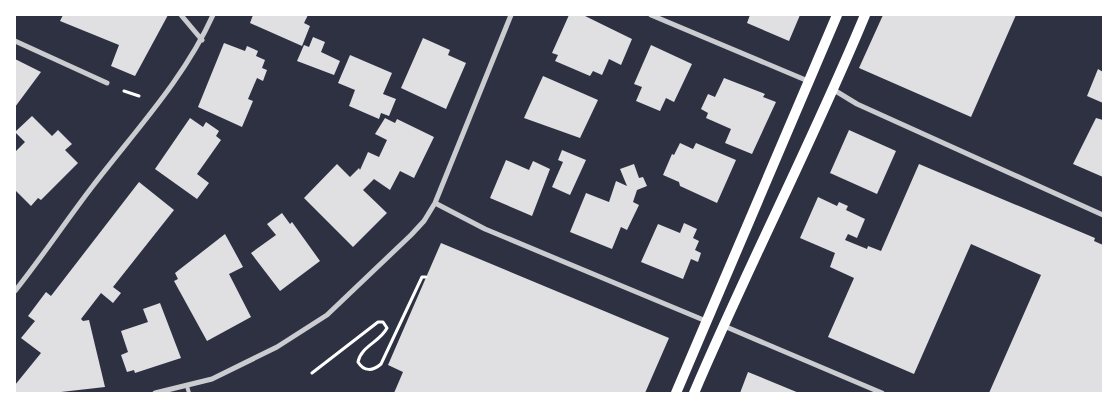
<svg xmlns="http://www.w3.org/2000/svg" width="1118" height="408" font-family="Montserrat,sans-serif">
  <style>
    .building { fill: #e0e0e3 }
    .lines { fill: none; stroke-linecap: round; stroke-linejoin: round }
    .path { stroke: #fff; stroke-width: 3 }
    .service { stroke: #caccd0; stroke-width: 4 }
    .minor { stroke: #caccd0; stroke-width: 5 }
    .secondary { stroke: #fff; stroke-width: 10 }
  </style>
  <rect width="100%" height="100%" fill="#2d3142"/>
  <path class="building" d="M63 15H168L135 76 111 66 119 45 60 21Z
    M253 15H308L304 23 310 26 302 46 250 23Z
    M569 15H583L632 39 621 65 609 59 602 75 593 71 590 76 555 61 558 55 552 53Z
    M750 15H800L789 41 747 23Z
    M883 15H1016L971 117 859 68Z
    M313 37 325 42 321 52 340 61 334 75 297 61 304 45 309 47Z
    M423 38 450 50 448 55 466 63 446 109 401 88Z
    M224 43 245 51 247 46 258 51 256 56 265 60 262 68 267 70 263 81 257 78 248 99 253 101 242 127 198 107Z
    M651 45 692 64 674 102 666 98 660 111 636 101 642 87 634 84Z
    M350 55 392 73 383 94 396 99 389 116 381 113 379 119 349 106 355 90 338 83Z
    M15 59 41 72 15 107Z
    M1098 69 1103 72V103L1087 96Z
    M543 76 598 100 580 138 524 118Z
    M724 78 765 94 763 97 776 102 752 154 725 143 731 129 706 118 708 113 701 109 708 94 715 97Z
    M32 116 52 136 58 130 72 144 65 150 78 163 41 200 38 198 31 206 15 190V152L25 142 15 132Z
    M190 118 203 127 206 122 219 131 216 136 221 140 197 174 209 183 197 199 155 169Z
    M385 118 395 123 397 119 434 137 414 178 400 171 390 190 374 179 363 190 387 213 353 247 304 198 337 164 350 177 359 168 360 170 368 152 379 157 387 140 375 134Z
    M1096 118 1103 120V177L1073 164Z
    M849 130 896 151 877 194 830 173Z
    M680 143 693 149 696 143 736 160 717 203 680 186 679 182 663 175 672 154 674 155Z
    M562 150 586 160 570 195 552 187 563 162 558 160Z
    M506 160 529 170 533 161 550 169 532 216 490 198Z
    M634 164 639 178 643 177 647 186 637 190 633 202 639 205 627 230 621 227 612 249 570 232 586 193 609 202 616 181 627 186 620 169Z
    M919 164 1095 238 1094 241 1103 245V393H989L1041 275 971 244 914 374 828 337 854 278 830 267 835 253 800 238 818 197 837 206 839 202 848 206 846 210 865 219 857 238 848 234 845 240 867 249 868 246 881 251Z
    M139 182 174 210 113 287 121 293 113 303 101 293 81 319 83 321 89 320 105 387 52 393H15V385L41 353 21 338 35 321 28 316 46 292 51 296Z
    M282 213 290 224 292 222 320 261 280 291 251 253 276 235 267 224Z
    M684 223 697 229 693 238 699 241 695 250 701 253 698 262 691 259 683 279 641 262 658 224 680 233Z
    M225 234 243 267 229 274 251 317 207 341 174 281 178 279 175 273Z
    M441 243 669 338 645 393H394L403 372 388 365Z
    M160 303 181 358 135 373 134 370 127 372 121 355 128 352 121 331 148 322 143 309Z
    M748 372 799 393H740Z"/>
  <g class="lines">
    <path class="path" d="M124 91 139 96
      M312 373 378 322H383L387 328C380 342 361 346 358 362 364 372 373 371 381 364L422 277H426"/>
    <path class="service" d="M187 386 189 393"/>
    <path class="minor" d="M181 15 202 40
      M651 15 808 81
      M15 41 107 83
      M834 90 857 104 1103 215
      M435 203 485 229 706 321
      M15 291C42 257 66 221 92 187 135 131 184 79 213 15
      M724 326 882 393
      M155 393 212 379 277 347 327 315 411 235 424 221 435 203 511 15"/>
    <path class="secondary" d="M676 393 837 15
      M694 393C748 266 812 143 865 15"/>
  </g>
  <rect width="1118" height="408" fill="none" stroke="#ffffff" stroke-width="32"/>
</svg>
